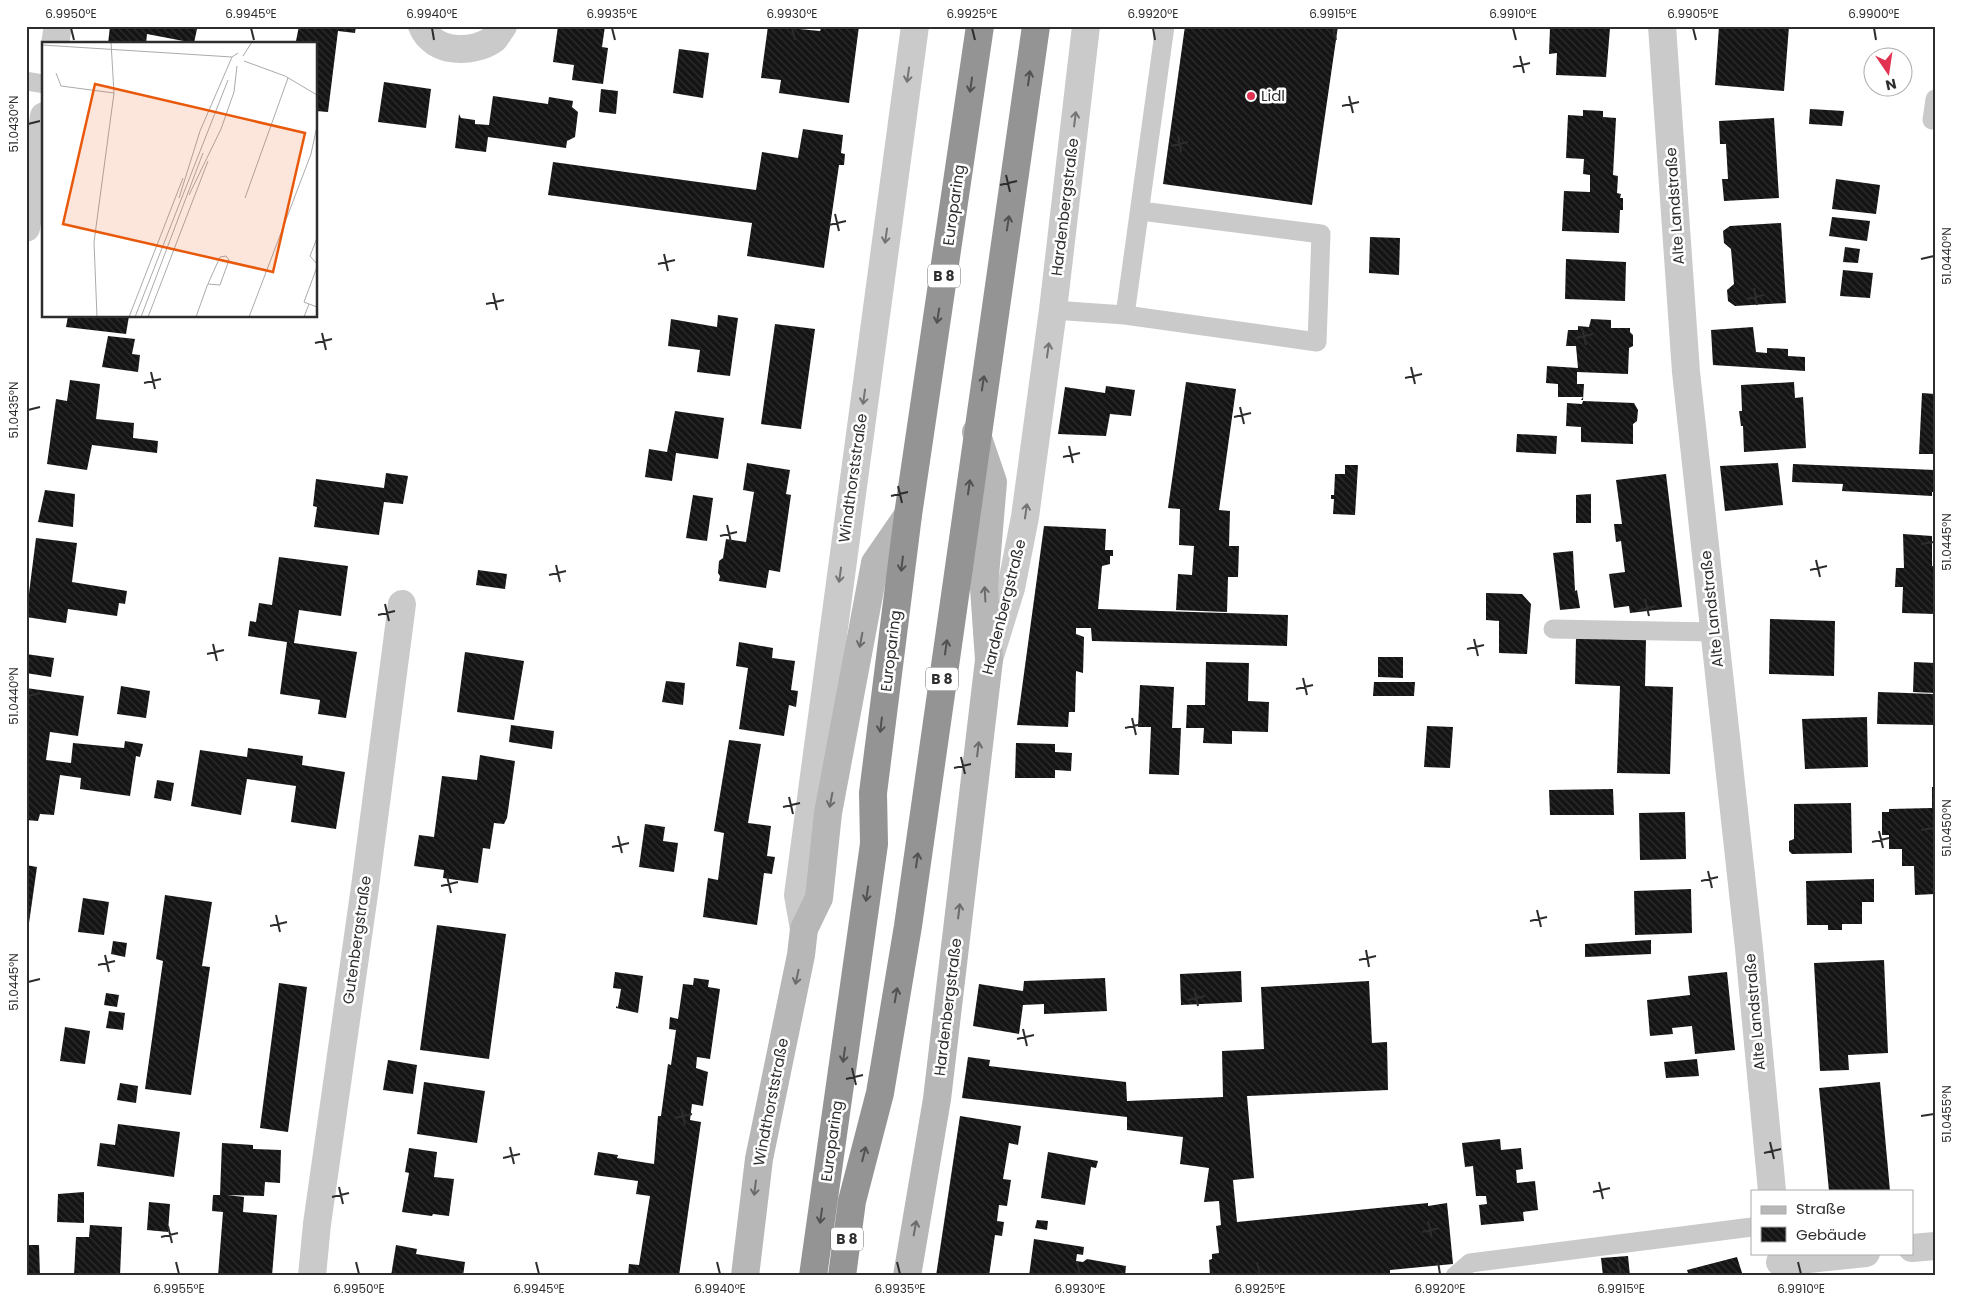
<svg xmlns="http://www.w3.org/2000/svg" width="1961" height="1302" font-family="Poppins,sans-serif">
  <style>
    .building { fill: url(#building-back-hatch) }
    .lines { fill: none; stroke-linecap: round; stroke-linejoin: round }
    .lane { stroke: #cacaca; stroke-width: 19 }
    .street { stroke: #cacaca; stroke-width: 28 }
    .secondary { stroke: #b7b7b7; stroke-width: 28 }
    .highway { stroke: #949494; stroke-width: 28 }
    .oneway { stroke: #747474 }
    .oneway2 { stroke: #515151 }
    .oneway3 { stroke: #6b6b6b }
    .ticks { fill: none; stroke: #2d2d2d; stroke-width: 2 }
    .poi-dot { fill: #e23252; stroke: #fff; stroke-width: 2 }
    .labels { text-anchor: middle; stroke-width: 5; stroke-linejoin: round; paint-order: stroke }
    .shield { fill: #fff; stroke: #6c6c6c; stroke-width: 1 }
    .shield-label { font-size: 14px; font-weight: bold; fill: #2d2d2d }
    .poi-label { font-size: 15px; fill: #2d2d2d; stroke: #fff; text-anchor: start }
    .street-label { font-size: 15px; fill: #2d2d2d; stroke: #fff }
    .inset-road { fill: none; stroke: #ababab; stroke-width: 1 }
    .view { fill: #e8590c; fill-opacity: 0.15; stroke: #e8590c; stroke-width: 2.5 }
    .inset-edge { fill: none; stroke: #2d2d2d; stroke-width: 2.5 }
    .neatline { fill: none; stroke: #2d2d2d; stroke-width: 2 }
    .ticks-label { font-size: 12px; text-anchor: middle; fill: #2d2d2d }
  </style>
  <defs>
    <pattern id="building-back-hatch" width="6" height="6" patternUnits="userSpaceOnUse" patternTransform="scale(1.25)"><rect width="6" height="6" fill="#141414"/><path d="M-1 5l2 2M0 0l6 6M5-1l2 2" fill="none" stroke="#2e2e2e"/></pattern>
  </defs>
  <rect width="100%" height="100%" fill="#fff"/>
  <path class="building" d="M110 26H178L197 29 194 43 147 34 146 44H108Z
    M299 26H356L355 33 338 31 328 112 316 111V44H292V41H296Z
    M558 26H605L602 47 608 48 603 84 572 80 574 65 553 62Z
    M768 26 820 31 822 26H859L849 103 779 93 781 80 761 78Z
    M1185 26H1338L1312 205 1163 184Z
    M1542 26 1610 28 1606 77 1556 75 1557 53 1549 54 1550 28Z
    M1719 26H1789L1784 91 1715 85Z
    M679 49 709 53 703 98 673 93Z
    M384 82 431 89 426 128 378 122Z
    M601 89 618 91 616 114 599 112Z
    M493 96 548 104 549 97 573 101 572 107 578 112 575 137 567 141 566 148 488 137 486 152 455 148 459 114 461 118 475 120V124L489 125Z
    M1810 109 1844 111 1842 126 1809 124Z
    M1583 110 1603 111V117L1616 118 1613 175 1618 176 1617 193 1621 194 1620 198H1623V210H1620L1619 233 1562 231 1564 191 1590 192V175L1583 174 1584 159 1566 158 1568 115 1583 116Z
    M1774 118 1779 198 1724 201 1722 179H1728L1726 144H1720L1719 121Z
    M803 129 843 135 841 153 845 154 844 165H839L824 268 747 256 752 223 548 195 553 162 756 190 762 152 798 158Z
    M1836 179 1880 185 1876 214 1832 209Z
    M1832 217 1870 221 1867 241 1829 236Z
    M1781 223 1786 303 1735 306 1728 301 1727 290 1734 284 1731 249 1724 243 1723 231 1730 226Z
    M1370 237 1400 238 1399 275 1369 273Z
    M1845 247 1860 249 1858 263 1843 262Z
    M1566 259 1626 262 1625 301 1565 299Z
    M1843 270 1873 273 1870 298 1840 296Z
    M718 315 738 318 730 376 697 372 700 350 668 346 671 319 717 327Z
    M68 316H129L126 334 66 327Z
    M1591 319 1611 320V328H1630V332L1633 335V346L1629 348 1628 374 1577 372V384H1584L1583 400H1581L1583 397H1558V384L1546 383 1547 366 1578 368 1576 346H1566L1568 330H1578V326L1589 327Z
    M775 324 815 329 801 429 761 424Z
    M1753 327 1756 352 1767 353V348L1788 349V356L1805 357V371L1713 365 1711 330Z
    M108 336 135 339 132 354 140 355 138 372 102 367Z
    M70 380 100 384 96 419 134 423 133 438 158 441 157 453 92 445 87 470 47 464 56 399 67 401Z
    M1186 382 1236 389 1219 510 1230 511 1229 546H1239L1238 577H1228L1227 612 1176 610 1178 574 1192 575 1194 546 1179 545 1180 509 1168 508Z
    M1794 382 1795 398 1803 397 1806 448 1744 452 1743 426H1741L1739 411H1742L1741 385Z
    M1106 386 1135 390 1131 416 1110 414 1106 436 1058 434 1065 387 1105 393Z
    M1922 393 1935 394V454H1919Z
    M1583 401 1634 403 1638 410 1637 421 1633 424V444L1581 442V427L1566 426 1567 403 1582 404Z
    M675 411 724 418 718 459 676 453 672 481 645 477 649 449 667 452Z
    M1517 434 1557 436 1556 454 1516 452Z
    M747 463 790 470 786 494 791 495 780 572 769 570 766 588 719 581 720 576 718 573 719 561 723 558 726 539 746 542 754 492 743 490Z
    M1778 463 1783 505 1725 511 1720 466Z
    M1793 464 1935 470V492H1932V496L1842 491 1843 484 1792 482Z
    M1345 465H1358L1355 515 1333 514 1334 499H1331V495H1334L1335 474H1345Z
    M386 473 408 476 403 504 384 502 379 535 314 527 317 507 313 506 316 479 384 488Z
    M1666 474 1682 607 1630 613 1629 606 1614 608 1609 574 1625 572 1621 541 1616 542 1614 524H1622L1616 480Z
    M45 490 75 494 73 527 38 522Z
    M1591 494V523H1576V495Z
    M693 495 713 498 707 541 686 538Z
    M1044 526 1106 529 1105 550H1113V556H1110V564L1102 566 1098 609 1288 615 1287 646 1092 641 1091 628H1076V634L1084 637 1083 673 1076 671 1075 712H1069L1068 727 1017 725Z
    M1903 534 1932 536V566H1935V614L1902 613 1903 587H1895L1896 568H1904Z
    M36 538 77 543 72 582 127 591 125 604 119 603 117 616 68 609 66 623 26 617Z
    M1573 551 1575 591 1577 590 1580 608 1560 610 1553 553Z
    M279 557 348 566 341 616 299 610 294 643 357 652 346 718 318 714 320 700 280 694 287 642 248 636 250 621 256 622 259 603 272 605Z
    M478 570 507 574 505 589 476 585Z
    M1486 593 1522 594 1531 604 1527 654 1499 653V621L1486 620Z
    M1770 619 1835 621 1834 676 1769 674Z
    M1576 638 1646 640 1645 686 1673 687 1670 774 1617 773 1620 686 1575 684Z
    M739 642 773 648 772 658 795 661 791 690 798 691 796 707 789 705 784 736 739 729 748 668 736 666Z
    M465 652 524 661 514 720 457 712Z
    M26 654 54 658 51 677 26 673Z
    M1378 657H1403V678L1378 677Z
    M1206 662 1249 663 1248 701 1269 702 1268 732 1232 731V744L1203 743 1204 728H1186L1187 705H1205Z
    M1914 662 1935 663V693L1913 692Z
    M666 681 685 683 683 705 662 702Z
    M1374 682H1415L1414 696H1373Z
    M1140 685 1174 687 1172 728H1181L1179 775 1149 774 1151 727H1138Z
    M121 686 150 691 146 718 117 714Z
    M26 688 84 696 78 736 50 732 46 760 71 763 73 743 124 748 125 741 143 744 140 757 136 756 130 796 80 789 81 778 60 775 54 815 40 814 38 821 26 820Z
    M1878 692 1935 694V725L1877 724Z
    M1867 717 1868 767 1805 769 1802 719Z
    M511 725 554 731 552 749 509 742Z
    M1427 726 1453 727 1450 768 1424 767Z
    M729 740 761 744 748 823 771 826 767 856 775 857 772 874 764 873 757 925 703 917 708 878 718 880 724 833 714 831Z
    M1016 743 1055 744V752L1072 753 1071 771 1055 770V778H1015Z
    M248 748 303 756 302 765 345 772 336 829 291 822 296 786 247 779 241 815 191 806 200 750 247 757Z
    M480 755 515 761 507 818 504 824 494 823 490 849 483 848 478 883 443 878 444 870 414 866 419 835 434 837 442 776 477 780Z
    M157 780 174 783 171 801 154 798Z
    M1932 787H1935V894L1915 895 1914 866H1902V849H1889V835H1882V812H1889V809L1932 808Z
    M1613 789 1614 815H1550L1549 790Z
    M1851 803 1852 853 1792 854 1789 851V841L1794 839V804Z
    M1685 812 1686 859 1640 860 1639 813Z
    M645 824 665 827 663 841 678 843 674 872 639 867Z
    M26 865 37 867 27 937 26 936Z
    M1874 879V902H1862V924H1842V930H1828V925H1807L1806 881Z
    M1691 889 1692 933 1635 935 1634 891Z
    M165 895 212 902 202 966 210 967 191 1095 145 1089 163 961 156 959Z
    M83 898 109 902 104 935 78 932Z
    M437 925 506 934 489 1059 420 1050Z
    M1651 940V954L1585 957V944Z
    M113 941 127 943 125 957 111 954Z
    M1884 960 1888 1053 1848 1055 1849 1070 1820 1071 1814 963Z
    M1241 971 1242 1002 1181 1005 1180 974Z
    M615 972 643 976 638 1013 616 1008V1006L618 1007 621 989 613 988Z
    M1727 972 1735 1050 1695 1054 1692 1026 1672 1028 1673 1034 1650 1036 1647 1000 1690 995 1688 976Z
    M694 978 709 980 708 987 720 989 710 1059 697 1057 696 1068 708 1072 703 1106 692 1104 690 1120 701 1122 679 1276H628L629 1264 639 1265 650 1196 636 1194 638 1181 594 1175 598 1152 618 1155 617 1158 654 1164 658 1116H661L668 1064 671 1065 676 1030 669 1029 670 1017 678 1019 683 984 693 985Z
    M1105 978 1107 1011 1044 1014V1004L1023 1005 1019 1034 973 1026 979 984 1023 991 1024 981Z
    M1369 981 1372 1043 1387 1042 1388 1090 1247 1096 1254 1178 1233 1180 1237 1222 1428 1203V1206L1447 1203 1453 1264 1390 1270V1274L1400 1273V1276H1210L1209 1260 1212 1259V1254L1219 1253 1216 1226 1221 1225 1219 1201 1204 1202 1209 1168 1180 1164 1183 1137 1127 1130V1117L962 1098 968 1057 990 1060 989 1066 1126 1082 1127 1101 1223 1097 1222 1051 1264 1049 1261 987Z
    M279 983 307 987 288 1132 260 1128Z
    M106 993 119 995 117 1007 104 1005Z
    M109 1011 125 1013 123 1030 106 1028Z
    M65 1027 90 1031 85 1064 60 1061Z
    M1697 1059 1699 1076 1666 1078 1664 1062Z
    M388 1060 417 1065 413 1094 383 1090Z
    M424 1082 485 1091 477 1143 417 1134Z
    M1880 1082 1890 1191H1829L1819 1088Z
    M120 1083 138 1086 136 1103 117 1100Z
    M960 1116 1021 1126 1018 1145 1009 1143 1003 1179 1011 1180 1007 1206 999 1205 997 1221 1004 1222 1002 1236 995 1235 989 1276H936Z
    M118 1124 180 1132 174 1177 97 1166 100 1143 115 1145Z
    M1500 1139 1501 1150 1521 1148 1523 1169 1516 1170 1517 1183 1535 1181 1538 1210 1523 1212 1524 1221 1481 1225 1479 1205 1487 1204 1486 1196H1476L1473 1166 1465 1167 1462 1143Z
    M222 1143 253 1145V1149L281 1150 280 1183 265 1182 264 1196 227 1195 244 1197 243 1212 277 1215 272 1276H218L223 1212 212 1211 213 1195H220Z
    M409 1148 437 1152 434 1177 454 1179 449 1216 433 1214 432 1216 402 1212 409 1173 405 1172Z
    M1048 1152 1098 1161 1096 1168 1091 1167 1085 1205 1041 1198Z
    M84 1192V1223L57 1222 58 1194Z
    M149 1202 170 1204 168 1232 147 1230Z
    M1037 1220 1048 1221 1047 1230 1035 1228Z
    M90 1225 122 1227 120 1276H74L76 1237H89Z
    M1034 1239 1084 1247 1083 1255 1077 1254 1076 1261 1083 1262 1087 1259 1126 1266 1125 1276H1029Z
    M26 1245H39L40 1276H26Z
    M396 1245 417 1249 416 1254 465 1262 463 1276H391Z
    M1628 1256 1630 1276H1603L1601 1258Z
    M1737 1257 1743 1276H1689L1687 1270Z"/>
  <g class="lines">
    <path class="lane" d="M26 81 44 84
      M1932 120 1935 99
      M1053 310 1125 315 1317 342 1321 234 1141 211
      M1125 315 1165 26
      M1553 629 1714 632
      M1455 1276 1470 1263 1752 1227"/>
    <path class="street" d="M422 26C433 54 473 54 494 39 497 36 500 30 503 26
      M1662 26 1686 372 1749 948 1772 1191
      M55 44 58 26
      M26 228 44 116
      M989 659 1011 588 1025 517 1053 310 1086 26
      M804 929 798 895 915 26
      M1912 1248 1935 1246
      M1780 1262 1866 1253
      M312 1276 317 1224 365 887 402 604"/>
    <path class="secondary" d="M745 1276 759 1159 801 955 804 929 819 898 828 813 875 563 908 515
      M907 1276 937 1099 989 660 984 588 993 482 976 432"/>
    <path class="highway" d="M813 1276 874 844 873 793 908 515 980 26
      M842 1276 852 1201 880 1093 908 926 1036 26"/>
  </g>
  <defs><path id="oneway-shaft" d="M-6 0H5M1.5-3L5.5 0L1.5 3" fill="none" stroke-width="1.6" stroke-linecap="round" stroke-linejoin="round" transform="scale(1.25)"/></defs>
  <g class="oneway">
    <use href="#oneway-shaft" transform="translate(908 75) rotate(98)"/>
    <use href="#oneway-shaft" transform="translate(1075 119) rotate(-83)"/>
    <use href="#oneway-shaft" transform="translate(886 236) rotate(98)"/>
    <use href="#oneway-shaft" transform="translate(1048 350) rotate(-82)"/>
    <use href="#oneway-shaft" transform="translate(864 397) rotate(98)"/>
    <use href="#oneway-shaft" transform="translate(1026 511) rotate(-82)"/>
    <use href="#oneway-shaft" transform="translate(840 575) rotate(98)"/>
  </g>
  <g class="oneway2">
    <use href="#oneway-shaft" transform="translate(1029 78) rotate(-82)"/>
    <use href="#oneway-shaft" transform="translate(971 85) rotate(98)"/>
    <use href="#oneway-shaft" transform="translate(1008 223) rotate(-81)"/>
    <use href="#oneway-shaft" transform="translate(938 316) rotate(99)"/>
    <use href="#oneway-shaft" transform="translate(983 383) rotate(-81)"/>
    <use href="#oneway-shaft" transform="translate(969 487) rotate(-82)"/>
    <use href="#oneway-shaft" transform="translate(902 564) rotate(97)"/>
    <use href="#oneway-shaft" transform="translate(946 647) rotate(-82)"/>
    <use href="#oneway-shaft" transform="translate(881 725) rotate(97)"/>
    <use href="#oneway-shaft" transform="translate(917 860) rotate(-82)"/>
    <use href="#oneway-shaft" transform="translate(867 894) rotate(98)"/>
    <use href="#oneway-shaft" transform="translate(896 995) rotate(-80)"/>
    <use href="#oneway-shaft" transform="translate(844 1055) rotate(98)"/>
    <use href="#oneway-shaft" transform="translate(864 1154) rotate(-76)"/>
    <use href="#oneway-shaft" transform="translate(821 1216) rotate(98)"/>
  </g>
  <g class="oneway3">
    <use href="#oneway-shaft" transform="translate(985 594) rotate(-93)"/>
    <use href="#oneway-shaft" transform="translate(861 640) rotate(101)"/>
    <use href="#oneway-shaft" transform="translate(978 749) rotate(-83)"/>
    <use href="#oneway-shaft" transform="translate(831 800) rotate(101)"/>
    <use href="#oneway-shaft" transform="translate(959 911) rotate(-83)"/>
    <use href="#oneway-shaft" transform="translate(797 977) rotate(102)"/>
    <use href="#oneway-shaft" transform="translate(755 1188) rotate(97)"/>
    <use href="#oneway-shaft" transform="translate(915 1228) rotate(-80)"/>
  </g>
  <path class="ticks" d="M71 28 74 40M251 28 254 40M432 28 434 40M612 28 615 40M792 28 795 40M972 28 975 40M1153 28 1155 40M1333 28 1336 40M1513 28 1516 40M1693 28 1696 40M1874 28 1876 40M1520 56 1524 73M1513 67 1530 63M1349 96 1353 113M1342 106 1359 102M28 124 40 121M1178 135 1181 152M1171 146 1188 142M1006 175 1010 192M1000 185 1017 181M835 214 839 231M829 225 846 221M664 254 668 271M1921 259 1934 256M658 264 675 260M1754 288 1757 305M493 293 497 310M1747 299 1764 295M486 304 504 300M1582 328 1586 345M322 333 326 350M1576 338 1593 334M315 343 332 339M1411 367 1415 384M151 372 155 389M1405 378 1422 374M144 383 161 379M1240 407 1244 424M28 410 40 407M1234 417 1251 413M1069 446 1073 463M1063 457 1080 453M898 486 902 503M891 496 908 492M727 525 731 542M720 536 737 532M1921 544 1934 542M1816 560 1820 577M556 565 560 582M1810 570 1827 566M549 575 566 571M1645 599 1649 616M385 604 389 621M1639 610 1656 606M378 615 395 611M1474 639 1478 656M213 644 217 661M1467 649 1484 645M207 654 224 650M1303 678 1307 695M1296 689 1313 685M28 696 40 693M1132 718 1136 735M1125 728 1142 724M961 757 965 774M954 768 971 764M789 797 793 814M783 807 800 803M1921 830 1934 828M1879 831 1883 848M618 836 622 853M1872 842 1889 838M612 847 629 843M1708 871 1712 888M447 876 451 893M1701 881 1718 877M441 886 458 882M1537 910 1541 927M276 915 280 932M1530 921 1547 917M270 926 287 922M1366 950 1369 967M105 955 109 972M1359 960 1376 956M98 965 115 961M28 982 40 979M1194 989 1198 1006M1188 1000 1205 996M1023 1029 1027 1046M1017 1039 1034 1035M852 1068 856 1085M846 1079 863 1075M681 1108 685 1125M1921 1116 1934 1114M674 1118 692 1114M1770 1142 1774 1159M510 1147 514 1164M1764 1153 1781 1149M503 1158 520 1154M1599 1182 1603 1199M339 1187 343 1204M1593 1192 1610 1188M332 1197 349 1193M1428 1221 1432 1238M168 1226 172 1243M1422 1232 1439 1228M161 1237 178 1233M176 1262 179 1274M356 1262 359 1274M536 1262 539 1274M717 1262 720 1274M897 1262 900 1274M1077 1262 1080 1274M1257 1262 1260 1274M1438 1262 1440 1274M1618 1262 1621 1274M1798 1262 1801 1274"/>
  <circle class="poi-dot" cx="1251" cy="96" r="5"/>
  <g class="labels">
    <g class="shield">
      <rect x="928" y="264.5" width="32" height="23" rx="4"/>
      <rect x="926" y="667.5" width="32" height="23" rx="4"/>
      <rect x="831" y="1227.5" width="32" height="23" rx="4"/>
    </g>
    <g class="shield-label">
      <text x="944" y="281">B 8</text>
      <text x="942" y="684">B 8</text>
      <text x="847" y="1244">B 8</text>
    </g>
    <g class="poi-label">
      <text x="1261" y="101">Lidl</text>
    </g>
    <g class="street-label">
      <text transform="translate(954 205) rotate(-82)" y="5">Europaring</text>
      <text transform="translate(1675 206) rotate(-94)" y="5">Alte Landstraße</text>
      <text transform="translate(1065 207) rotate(-83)" y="5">Hardenbergstraße</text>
      <text transform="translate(853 478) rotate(-82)" y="5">Windthorststraße</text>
      <text transform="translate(1004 607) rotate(-76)" y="5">Hardenbergstraße</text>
      <text transform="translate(1712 609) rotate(-96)" y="5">Alte Landstraße</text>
      <text transform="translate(891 651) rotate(-83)" y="5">Europaring</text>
      <text transform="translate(357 940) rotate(-82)" y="5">Gutenbergstraße</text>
      <text transform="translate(948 1007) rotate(-83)" y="5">Hardenbergstraße</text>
      <text transform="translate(1755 1012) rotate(-95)" y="5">Alte Landstraße</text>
      <text transform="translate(771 1102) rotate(-79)" y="5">Windthorststraße</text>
      <text transform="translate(832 1141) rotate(-82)" y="5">Europaring</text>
    </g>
  </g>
  <g transform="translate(42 42)">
    <rect width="275" height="275" fill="#fff"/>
    <path class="inset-road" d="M0 3 190 15M201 14 210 0M202 19 243 34 275 53M14 31 19 44 72 51M147 153 179 87 192 50 195 24M137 156 158 89 190 15 196 11M203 156 246 36M275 196 268 214 275 222M267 262 262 260 275 225M55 275 52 200 72 51 69 0M87 275 141 136M93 275 186 38M99 275 161 111M106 275 166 119M154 275 165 244 178 215 184 214 187 218 178 243 166 242M207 275 269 112 275 84M262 275 267 262 275 265"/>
    <path class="view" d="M53 42 263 91 231 230 21 182Z"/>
    <rect width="275" height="275" class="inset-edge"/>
  </g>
  <rect width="1961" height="1302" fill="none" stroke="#ffffff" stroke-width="55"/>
  <rect x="1751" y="1190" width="162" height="65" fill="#ffffff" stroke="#ababab"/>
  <rect x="1761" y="1206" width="25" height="8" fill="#b7b7b7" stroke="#ababab"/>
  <text x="1796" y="1214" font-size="15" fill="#2d2d2d">Straße</text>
  <rect x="1761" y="1227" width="25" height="15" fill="url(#building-back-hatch)" stroke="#ababab"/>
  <text x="1796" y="1240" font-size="15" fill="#2d2d2d">Gebäude</text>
  <g transform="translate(1888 72) rotate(167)"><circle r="24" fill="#ffffff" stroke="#ababab"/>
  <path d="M0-4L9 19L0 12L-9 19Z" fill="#e23252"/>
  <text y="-8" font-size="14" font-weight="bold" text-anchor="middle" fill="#2d2d2d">N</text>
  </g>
  <rect x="28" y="28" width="1906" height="1246" class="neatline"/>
  <g class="ticks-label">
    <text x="71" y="18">6.9950°E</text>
    <text x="251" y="18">6.9945°E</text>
    <text x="432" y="18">6.9940°E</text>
    <text x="612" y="18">6.9935°E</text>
    <text x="792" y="18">6.9930°E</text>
    <text x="972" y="18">6.9925°E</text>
    <text x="1153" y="18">6.9920°E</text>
    <text x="1333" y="18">6.9915°E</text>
    <text x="1513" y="18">6.9910°E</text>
    <text x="1693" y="18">6.9905°E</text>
    <text x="1874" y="18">6.9900°E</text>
    <text transform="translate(14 124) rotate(-90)" y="4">51.0430°N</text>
    <text transform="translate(1947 256) rotate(-90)" y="4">51.0440°N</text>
    <text transform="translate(14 410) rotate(-90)" y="4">51.0435°N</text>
    <text transform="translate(1947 542) rotate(-90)" y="4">51.0445°N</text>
    <text transform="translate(14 696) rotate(-90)" y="4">51.0440°N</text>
    <text transform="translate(1947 828) rotate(-90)" y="4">51.0450°N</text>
    <text transform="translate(14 982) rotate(-90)" y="4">51.0445°N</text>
    <text transform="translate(1947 1114) rotate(-90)" y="4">51.0455°N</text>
    <text x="179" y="1293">6.9955°E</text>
    <text x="359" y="1293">6.9950°E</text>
    <text x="539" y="1293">6.9945°E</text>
    <text x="720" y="1293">6.9940°E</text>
    <text x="900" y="1293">6.9935°E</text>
    <text x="1080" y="1293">6.9930°E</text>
    <text x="1260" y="1293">6.9925°E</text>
    <text x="1440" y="1293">6.9920°E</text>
    <text x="1621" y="1293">6.9915°E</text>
    <text x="1801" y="1293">6.9910°E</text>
  </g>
</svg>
